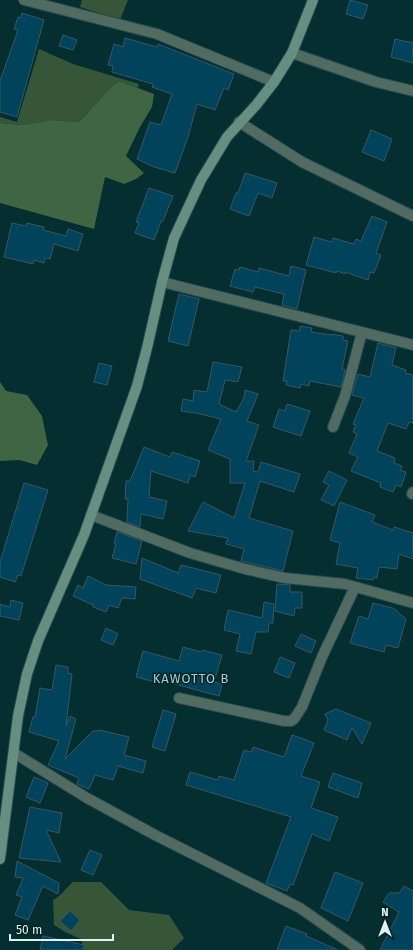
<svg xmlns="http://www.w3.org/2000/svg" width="413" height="950" font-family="'Fira Sans',sans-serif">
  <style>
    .green { fill: #365637 }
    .forest { fill: #406542 }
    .building { fill: #01435b; stroke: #375665 }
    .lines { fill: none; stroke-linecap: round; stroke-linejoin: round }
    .street-casing { stroke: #234a4c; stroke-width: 12 }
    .secondary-casing { stroke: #234a4c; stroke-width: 12 }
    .street { stroke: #516a62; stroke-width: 10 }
    .secondary { stroke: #668f82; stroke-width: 10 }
    .labels { text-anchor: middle; stroke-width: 3; stroke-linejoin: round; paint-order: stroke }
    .quarter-label { font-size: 13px; letter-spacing: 1px; fill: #a6cfd2; stroke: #052325 }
  </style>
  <rect width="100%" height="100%" fill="#042e30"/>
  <path class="green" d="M82 0H128L120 20 80 7Z
    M39 49 73 64 139 84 138 88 119 81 111 87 79 122 51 120 22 125 0 123V117L17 122Z
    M73 882H101L129 910 169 915 184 938 172 950H84L81 939 65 932 54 925 53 900C59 898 67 887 73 882Z"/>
  <path class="forest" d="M119 81 154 94 152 107 140 127 126 156 144 173 136 179 124 184 105 177 94 229 0 203V123L22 125 51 120 79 122 111 87Z
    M0 382 6 391 27 395 42 416 48 445 37 465 19 460 0 461Z"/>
  <path class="building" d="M350 0 368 5 363 19 346 14Z
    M22 13 44 20 17 117 0 112V81L18 30 14 29 18 17 21 18Z
    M63 35 77 40 73 50 59 46Z
    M125 38 157 47 158 44 234 74 228 90 224 88 215 110 197 104 188 137 175 173 154 167 137 159 150 122 161 125 172 94 152 87 153 84 112 72 113 66 108 65 114 44 123 47Z
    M395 39 413 43V63L391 57Z
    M371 130 392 139 384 161 362 152Z
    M245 173 277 183 272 198 258 193 249 216 230 209 236 193H238Z
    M149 188 173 196 163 221H161L154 240 135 233 139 223 136 222Z
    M372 216 387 222 376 253 381 255 374 273 370 272 368 280 345 272V274L337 271 336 273 306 265 314 237 332 242 333 238 354 244 356 239 361 241Z
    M12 223 26 226 27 223 44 227 43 230 66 236 68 229 83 234 78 251 54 244 50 259 45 258 44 263 34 260 33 264 4 257Z
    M291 266 306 270 297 309 282 305 284 294 255 287 253 292 230 286 235 269 239 270 240 267 258 272 259 268 289 276Z
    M179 294 199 299 188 346 168 341Z
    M300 326 312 328 311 332 332 335V334L343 336V340L348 341 342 369 345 370 341 387 310 381 309 386 301 384 300 388 286 385 287 381H283L291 330 300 331Z
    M378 343 396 348 392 365 406 370 405 373 413 375V423L409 422 406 429 388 423 377 451 395 458 394 463 402 466 400 470 406 472 401 487 396 485 393 492 380 487 381 483 351 471 358 457 349 453 357 434 353 432 356 425 353 424 364 398 352 395 358 374 370 377Z
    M213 362 242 367 238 382 225 380 219 404 236 412 244 398 245 390 258 394 247 421 259 425 246 461H254L253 471 258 472 261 462 300 474 294 492 260 481 249 518 293 531 283 571 241 561 244 549 226 544 228 538 188 531 203 502 234 518 245 483H230V459L208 450 221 419 196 413 181 411 183 399 193 401 194 390 207 392Z
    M99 363 112 366 107 385 94 382Z
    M287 404 310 411 301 436 273 427 279 409 285 411Z
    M144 447 170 457 172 452 200 461 195 477 190 475 188 483 151 471 149 497 167 501 163 519 141 514 140 527 127 522 128 499H125L126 481H130Z
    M329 471 347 480 334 506 321 500 329 485 323 482Z
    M24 483 48 490 21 576 18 575 15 582 0 577V562Z
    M340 502 375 515 372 522 393 530 394 527 413 533V559L399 554 397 569 379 567 377 578 374 577 373 580 356 578 358 568 336 564 340 543 330 540Z
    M117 532 142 541 136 564 112 558 116 543H114Z
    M142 558 178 573 181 565 221 575 216 593 196 588 192 598 140 579Z
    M88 576 106 585 136 587 135 599 122 598 118 608 109 605 106 612 93 607V605L73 596 78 585 83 588Z
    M277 584 290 585V592H302V608H295L294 616 275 611Z
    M11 600 23 603 19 620 0 616V604L10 607Z
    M264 602 274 604 273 623H269L268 632H256L251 654 236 651 240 634 224 630 228 610 262 618Z
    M373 603 393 608 406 619 398 648 386 645 384 652 350 643 359 616 368 619Z
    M106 628 118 634 113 645 101 640Z
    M301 634 316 641 311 653 295 646Z
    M183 647 201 652 202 650 222 655 214 682 222 684 219 696 164 681 163 684 136 677 143 651 179 661Z
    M280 657 295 663 289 678 274 672Z
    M56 665 68 667V673L72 674 66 726 70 716 76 719 65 759 93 731H98L99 730 129 737 124 755 146 761 143 773 118 766 113 780 95 775 89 789 77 784 79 778 48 765 59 741 29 732 33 717H35L40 688 52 690Z
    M336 709 371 723 362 744 352 728 347 740 324 730 328 720 325 714Z
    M163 710 176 714 165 751 152 747Z
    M292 735 314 743 301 776 320 782 311 808 338 817 329 841 312 834 293 885 290 884 287 891 266 883 291 817 186 785 190 772 218 780 219 776 234 780 244 750 251 752 253 747 284 757Z
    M333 773 362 783 358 798 328 787Z
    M34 777 48 783 40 803 26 797Z
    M30 807 62 813 59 833 46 830 61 862 19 858Z
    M90 850 102 855 93 875 81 870Z
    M17 861 59 883 58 894 43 886 28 920 15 915 22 897 16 895 23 878 15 877Z
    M335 872 363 883 348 921 321 908Z
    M404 886 413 891V950H380L399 912 383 902 389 893H399Z
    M70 911 80 920 71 931 60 921Z
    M286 926 307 934 306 936 338 950H277Z
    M43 936 84 945 83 950H40Z"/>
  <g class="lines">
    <g class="street-casing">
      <path id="street" d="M24 0 157 34 274 82
        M292 53 376 82 413 91
        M239 122 302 162 413 216
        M162 282 413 345
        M333 427 345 396 362 332
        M412 494 413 492
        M91 515 190 553 245 569 285 578 345 584 413 603
        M179 698 284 721H291L294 719 302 707 322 657 355 587
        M14 753 87 798 155 835 300 908 360 950"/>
    </g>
    <g class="secondary-casing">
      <path id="secondary" d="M0 859 18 716 27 674 38 641 84 535 137 386 147 348 162 282 174 238 201 180 227 137 257 104 274 82 292 53 313 0"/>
    </g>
    <use href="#street" class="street"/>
    <use href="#secondary" class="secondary"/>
  </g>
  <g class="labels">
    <g class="quarter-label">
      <text x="191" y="683">KAWOTTO B</text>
    </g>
  </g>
  <g transform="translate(385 922)" stroke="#052325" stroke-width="3" paint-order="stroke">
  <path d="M0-3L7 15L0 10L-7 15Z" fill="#dff4f5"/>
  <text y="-6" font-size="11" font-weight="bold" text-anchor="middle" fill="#dff4f5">N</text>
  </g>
  <path d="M10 934v6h103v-6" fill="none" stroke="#dff4f5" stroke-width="2"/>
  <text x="16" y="934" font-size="12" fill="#dff4f5" stroke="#052325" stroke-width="3" paint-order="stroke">50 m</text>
</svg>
